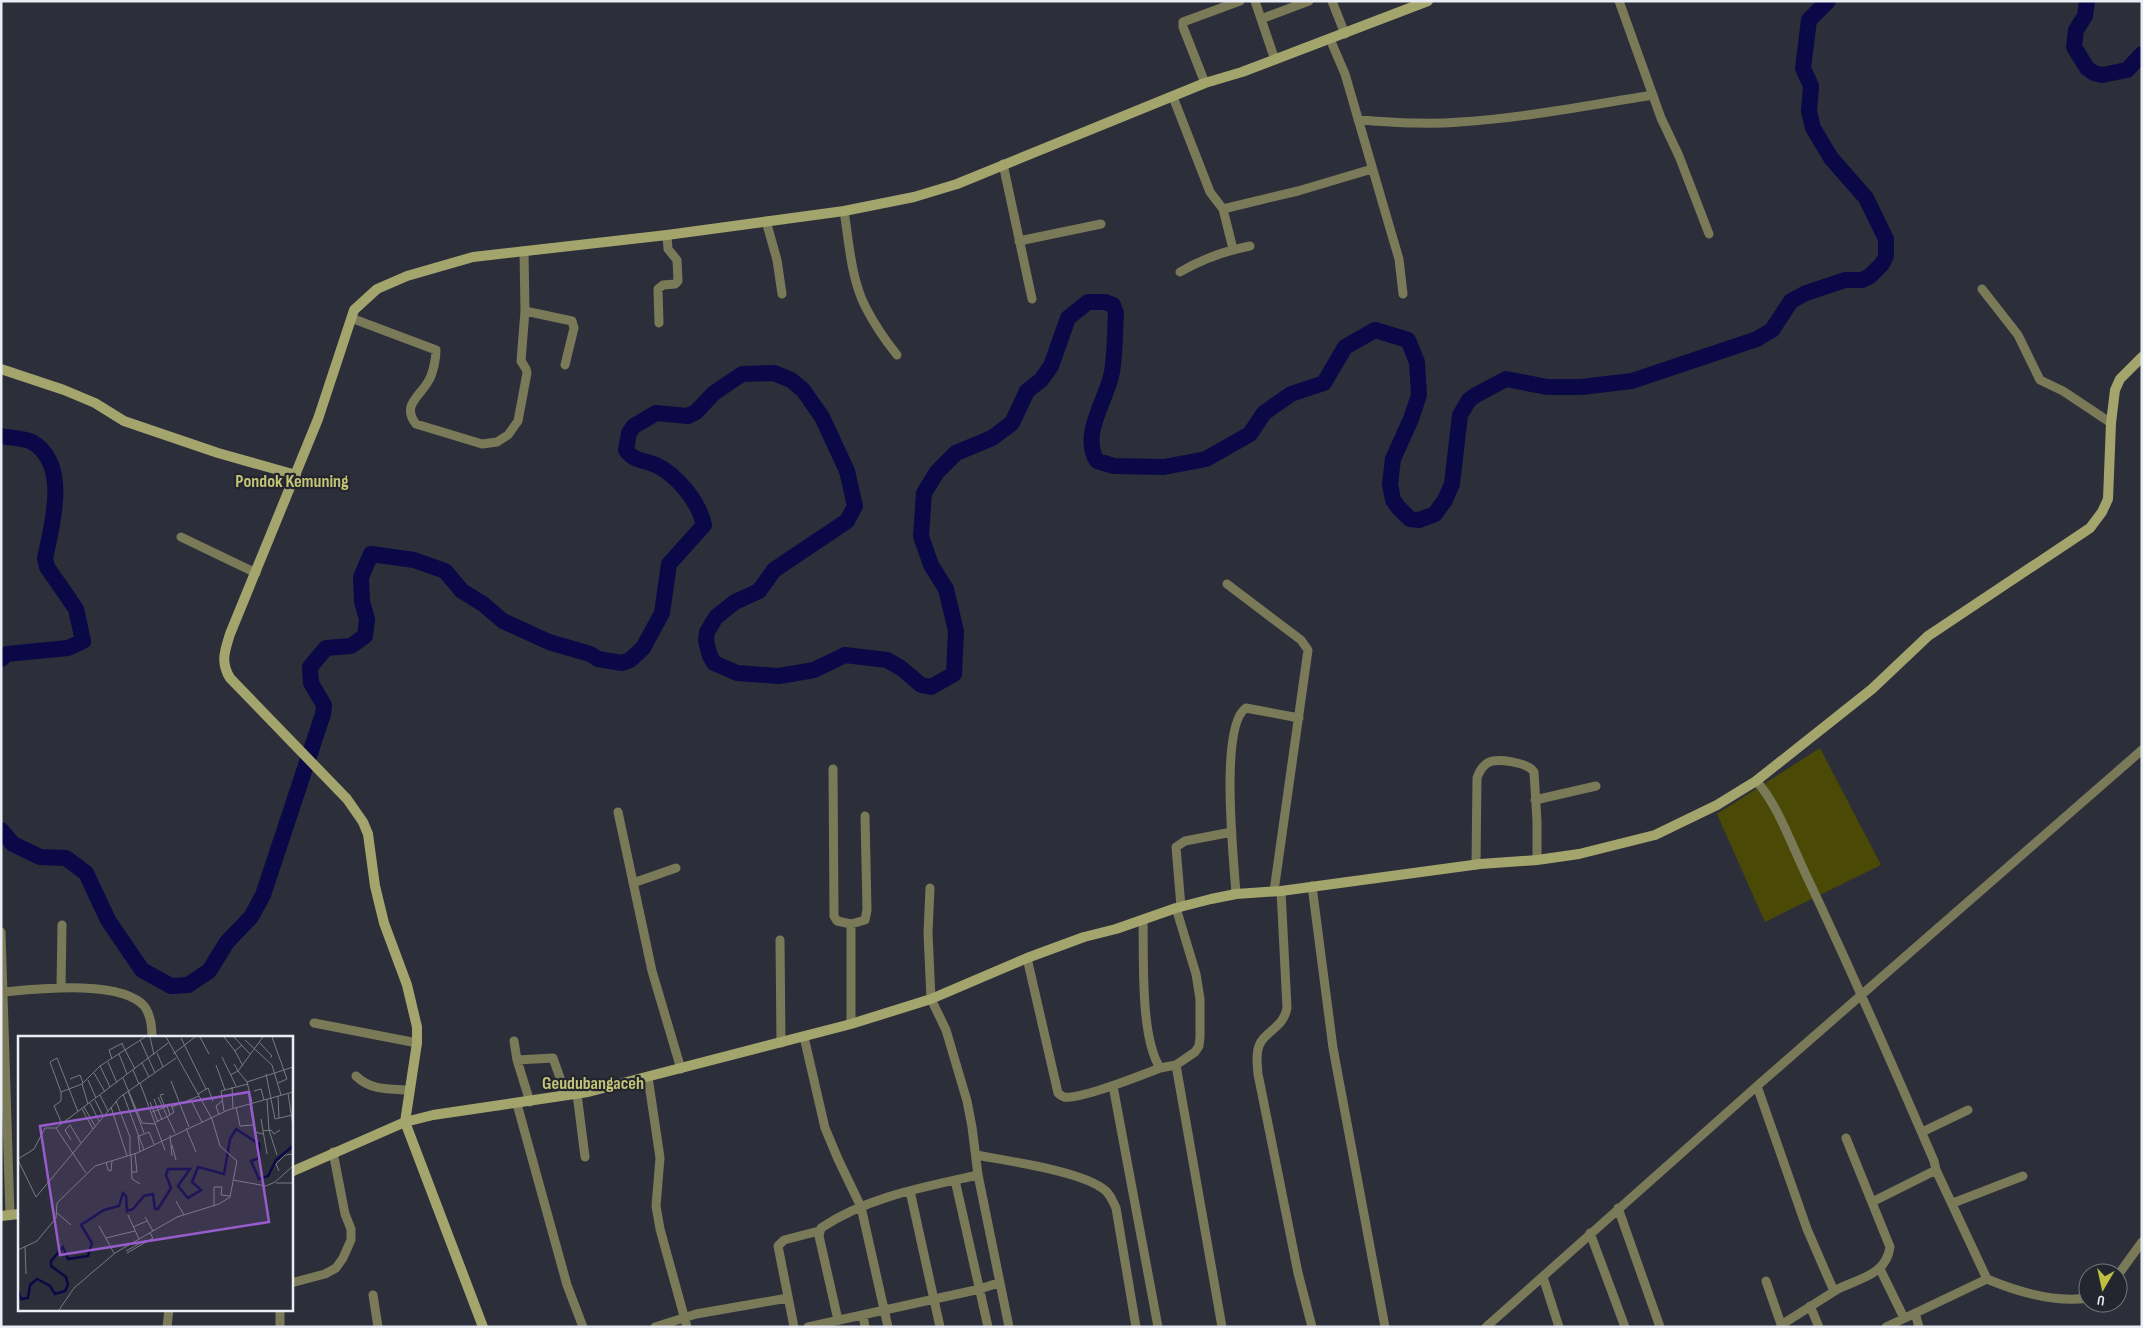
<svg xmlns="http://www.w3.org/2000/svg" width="2143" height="1328" font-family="'Sofia Sans Condensed',sans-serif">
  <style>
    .green { fill: #4a4906 }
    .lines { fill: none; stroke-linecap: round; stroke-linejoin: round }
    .river { stroke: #0a0846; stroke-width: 16 }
    .street { stroke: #7a7a58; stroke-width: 9 }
    .secondary { stroke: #a4a46d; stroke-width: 10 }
    .labels { text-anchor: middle; stroke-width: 4.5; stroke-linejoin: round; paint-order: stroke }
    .quarter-label { font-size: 18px; font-weight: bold; fill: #c4c476; stroke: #23252f }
    .inset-river { fill: none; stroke: #0a0846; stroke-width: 2.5 }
    .inset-road { fill: none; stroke: #787b84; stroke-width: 1 }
    .view { fill: #975ccc; fill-opacity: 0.15; stroke: #975ccc; stroke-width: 2.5 }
    .inset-edge { fill: none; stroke: #ebedf4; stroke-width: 2.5 }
  </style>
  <rect width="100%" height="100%" fill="#2c2f39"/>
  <path class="green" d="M1820 748 1881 865 1765 922 1717 814Z"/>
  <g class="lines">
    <path class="river" d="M2087 1 2085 16 2076 30 2074 47 2087 68 2094 73 2102 75 2127 70 2142 54
      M1 436C10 438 24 438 32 442 70 464 52 525 45 558L47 567 76 609 83 641 68 648 7 654 1 659
      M1 830 13 844 40 857 66 858 86 873 108 920 142 970 171 986 188 985 209 971 227 942 251 917 263 895 323 714 324 705 311 683 310 667 326 648 351 646 365 636 367 619 362 602 361 577 371 554 414 560 445 571 462 591 483 604 503 621 549 642 590 654 598 659 622 663 630 660 643 648 662 613 669 564 704 525C699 502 677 475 656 465 645 460 633 461 626 450L629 433 634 426 656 413 688 416 696 412 714 393 742 374 774 373 791 380 803 390 822 417 847 471 855 506 847 521 774 570 759 591 735 602 716 617 707 632 706 641 710 656 714 663 737 673 779 676 814 670 845 655 887 660 901 668 921 685 931 687 954 674 956 631 946 589 931 565 921 536 924 493 937 472 956 453 992 438 1012 423 1027 391 1041 380 1051 366 1068 318 1088 302H1105L1113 305 1116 313C1115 332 1115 353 1112 372 1107 400 1080 434 1097 461L1114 466 1164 467 1206 459 1250 434 1264 413 1291 394 1324 383 1345 347 1375 330 1408 340 1417 362 1419 395 1411 419 1393 459 1390 484 1393 500 1398 507 1410 519 1419 520 1435 514 1445 500 1452 484 1460 415 1469 400 1476 395 1506 379 1547 387H1581L1632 381 1757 339 1772 330 1791 301 1806 293 1845 280H1862L1870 276 1882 264 1886 256V239L1866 198 1831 158 1813 128 1809 111 1811 86 1803 68 1809 20 1828 1"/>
    <path class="street" d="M1255 1 1275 60
      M1332 1 1345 34
      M1619 1 1661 118 1679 156 1709 234
      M1261 19 1309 1
      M1330 39 1345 74 1391 232 1399 259 1403 294
      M1205 83 1183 27V22L1240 1
      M1173 97 1210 192 1223 209 1233 249
      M1358 120C1392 122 1426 125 1460 122 1525 118 1589 105 1653 95
      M1003 164 1032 299
      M1223 209 1298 191 1372 169
      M844 211C849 242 851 278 865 306 874 324 885 340 897 355
      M766 221 777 260 782 294
      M1019 241 1101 224
      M1180 272C1202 259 1225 251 1250 246
      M1982 289 2018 335 2040 380 2063 391 2111 423
      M525 311 572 321 574 328 565 365
      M351 318 436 350C436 359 433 373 429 380 420 397 401 405 416 424L482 444 497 442 508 435 518 421 527 373 526 369 521 361 525 311 524 251
      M659 323 658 289 663 285 675 284 678 281 677 260 668 249 667 235
      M181 537 256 573
      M1227 584 1301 640 1308 650 1274 891
      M833 769 834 916 837 921 851 924 865 920 867 910 865 816
      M1756 781C1777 802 1794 851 1808 879 1852 972 1893 1066 1934 1161L1936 1170 1987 1279 1886 1327
      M1535 800 1596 786
      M618 812 652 971 681 1069
      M1476 865 1477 778C1479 772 1481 768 1486 764 1495 757 1527 762 1534 772L1537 821V860
      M633 883 676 868
      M1312 886 1333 1048 1385 1327
      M930 888 928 933 931 999 946 1030 967 1101 972 1127 978 1175 1009 1327
      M1281 891 1287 1008C1284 1024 1273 1028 1263 1039 1255 1048 1257 1063 1258 1074L1298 1273 1312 1327
      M1236 894C1234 862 1219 725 1246 708L1299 718
      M1181 907 1176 847 1185 841 1232 832
      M1176 908 1196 974 1200 999V1037L1199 1046 1195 1052 1176 1065
      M1143 920C1144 960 1140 1036 1160 1068L1176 1065 1222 1327
      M1 932 10 1215
      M780 940 781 1043
      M1027 958 1058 1093C1059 1094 1062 1096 1064 1097 1080 1100 1142 1075 1160 1068
      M61 987 62 925
      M3 992C36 989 122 979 145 1007 151 1016 152 1027 152 1037
      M314 1023 417 1043
      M851 1024V924
      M804 1037 825 1128 838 1159 861 1207 888 1327
      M514 1041 517 1060 530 1102
      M517 1060 553 1058 566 1095
      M356 1076C371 1091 390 1089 410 1090
      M648 1077 660 1158 656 1206 660 1229 687 1327
      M1113 1086 1158 1327
      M1757 1086 1807 1229 1833 1289H1838C1860 1278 1886 1275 1890 1247L1846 1138
      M577 1094 585 1157
      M517 1104 567 1285 583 1327
      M1922 1132 1968 1110
      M976 1155C1007 1161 1084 1171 1106 1191 1111 1196 1113 1202 1116 1208L1136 1327
      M955 1180 988 1327
      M910 1191 940 1327
      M1872 1202 1936 1170
      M1953 1203 2023 1176
      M1618 1208 1660 1327
      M1590 1233 1625 1327
      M1880 1269 1904 1318
      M2118 1275 2142 1242
      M1543 1277 1559 1327
      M1987 1279C2018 1292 2054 1303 2088 1298
      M1766 1281 1782 1327
      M291 1283 325 1274 336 1268 343 1258 351 1240V1229L345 1214 333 1152
      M373 1295 378 1327
      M1810 1306 1819 1327
      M280 1309V1327
      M1915 1313 1919 1327
      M863 1315 865 1327
      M838 1320 819 1236 821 1228C867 1197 924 1187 978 1175
      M1781 1325 1838 1289
      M167 1327 169 1309
      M655 1327 696 1314 788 1298
      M794 1327 778 1246 784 1240 819 1231
      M808 1327 980 1289 998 1283
      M1486 1327 1757 1086 2142 750"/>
    <path class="secondary" d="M1 369 64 390 95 403 124 421 218 453 296 475
      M291 1172 405 1122 433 1115 588 1092 851 1024 931 999 1027 958 1084 937 1116 929 1176 908 1211 899 1236 894 1281 891 1480 864 1537 860 1579 854 1655 835 1717 805 1756 781 1872 689 1928 636 2090 528 2102 512 2108 499 2111 423 2115 390 2120 379 2142 357
      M1 1216 19 1214
      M483 1327 405 1122 417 1043V1027L407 985 384 923 375 886 368 834 363 822 347 799 230 678C220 662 225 650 230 634L318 419 354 310 377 289 407 276 473 257 667 235 844 211 914 197 957 184 1205 83 1242 72 1428 1"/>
  </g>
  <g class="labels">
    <g class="quarter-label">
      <text x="292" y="487">Pondok Kemuning</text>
      <text x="593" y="1089">Geudubangaceh</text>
    </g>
  </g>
  <g transform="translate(18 1036)">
    <rect width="275" height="275" fill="#2c2f39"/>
    <path class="inset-river" d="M0 255 3 263 10 262 12 249 19 243 32 250 37 258 47 255 50 249 48 241 33 230V225L45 211 50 223 70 220 74 207 63 189 86 174 101 170 105 157 108 160 109 175 115 173 126 160 135 158 137 173H140L153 152 148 139 150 133H172L160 150 170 162 183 154 174 146 180 131 206 138 212 103 218 93 241 108V122L233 125 241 143 250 140 258 124 275 110"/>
    <path class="inset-road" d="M132 1 136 19M182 1 191 18M206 1 217 15M216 1 232 18M254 1 269 43 260 47M163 2 188 53M122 4 137 37M227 4 254 29 263 59M242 7 254 20 252 22M104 8 117 33M224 9 217 15 225 30M139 17 145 31M101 18 109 38M155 18 177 1M204 21 218 50M94 23 91 14 105 7M90 26 99 47M124 27 131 41M198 29 207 54M82 30 92 51M115 34 121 48M76 37 87 56M248 38 257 83 275 79M212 39 220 35 216 28M105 42 124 87 138 88M52 43 62 39 65 47M70 44 78 62M153 45 171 91M229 46 275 31M122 47 147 114M64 48 70 68M214 51 215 72M110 55 126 97M236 55 243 53 246 64M43 56 32 26 39 22 60 76M270 57 275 90M105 58 126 114M146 58 142 59 147 71M180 58 190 52 195 65M82 59 90 75M260 60 261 82M140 61 157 97M136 63 144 84M249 63 251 94 259 119M77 64 85 80M173 64 184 86M98 65 112 101V119M132 66 140 86M234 66 229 46 220 35 245 1M72 67 81 85M232 68 237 96 245 98M66 71 77 90M93 71 109 120M154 71 181 60M218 71 222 90 235 89M64 73 75 93M206 75 203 55 230 48M134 76 153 69 156 76 152 79M201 79 198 70 204 65M243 83 249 118M138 86 152 79 149 70M44 88 36 70 43 65V56L64 48 82 30 127 1M168 92 178 116M245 95 253 94 256 98 262 94M152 99 154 120M120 100 122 116M121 100 131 96 136 108M53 104 47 94 52 89 63 107M154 109 158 124M113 119 114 143 122 148M0 123 16 113 27 92H38M0 124 18 161 102 61 158 22M88 126 90 134 93 135 94 125M261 135 258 128 267 119 275 118M114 136H119L117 118M68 137 38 92 150 7M215 144 248 150 257 146 275 130M258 147H275M158 165 166 179M196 170V151H204L203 159 212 160M39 177 53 189M110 179 121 203M127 181 135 195M81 190 96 217M115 191 129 185M88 202 117 195M7 211 8 238M0 214 19 205 38 182 39 167 77 130 119 117 210 74 275 56M108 215 128 204M109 217 135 202 132 197M41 274 56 252 97 217 159 181 201 168 212 161 219 125 202 110 194 83 148 1"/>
    <path class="view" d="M231 56 251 186 42 219 22 90Z"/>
    <rect width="275" height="275" class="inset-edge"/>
  </g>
  <rect width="2143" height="1328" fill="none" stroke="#ebedf4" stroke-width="5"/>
  <g transform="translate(2103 1288) rotate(189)"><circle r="24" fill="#23252f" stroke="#73757e"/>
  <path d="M0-4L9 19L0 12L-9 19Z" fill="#c0be41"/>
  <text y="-8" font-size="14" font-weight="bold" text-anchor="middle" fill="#ebedf4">U</text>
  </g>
</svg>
